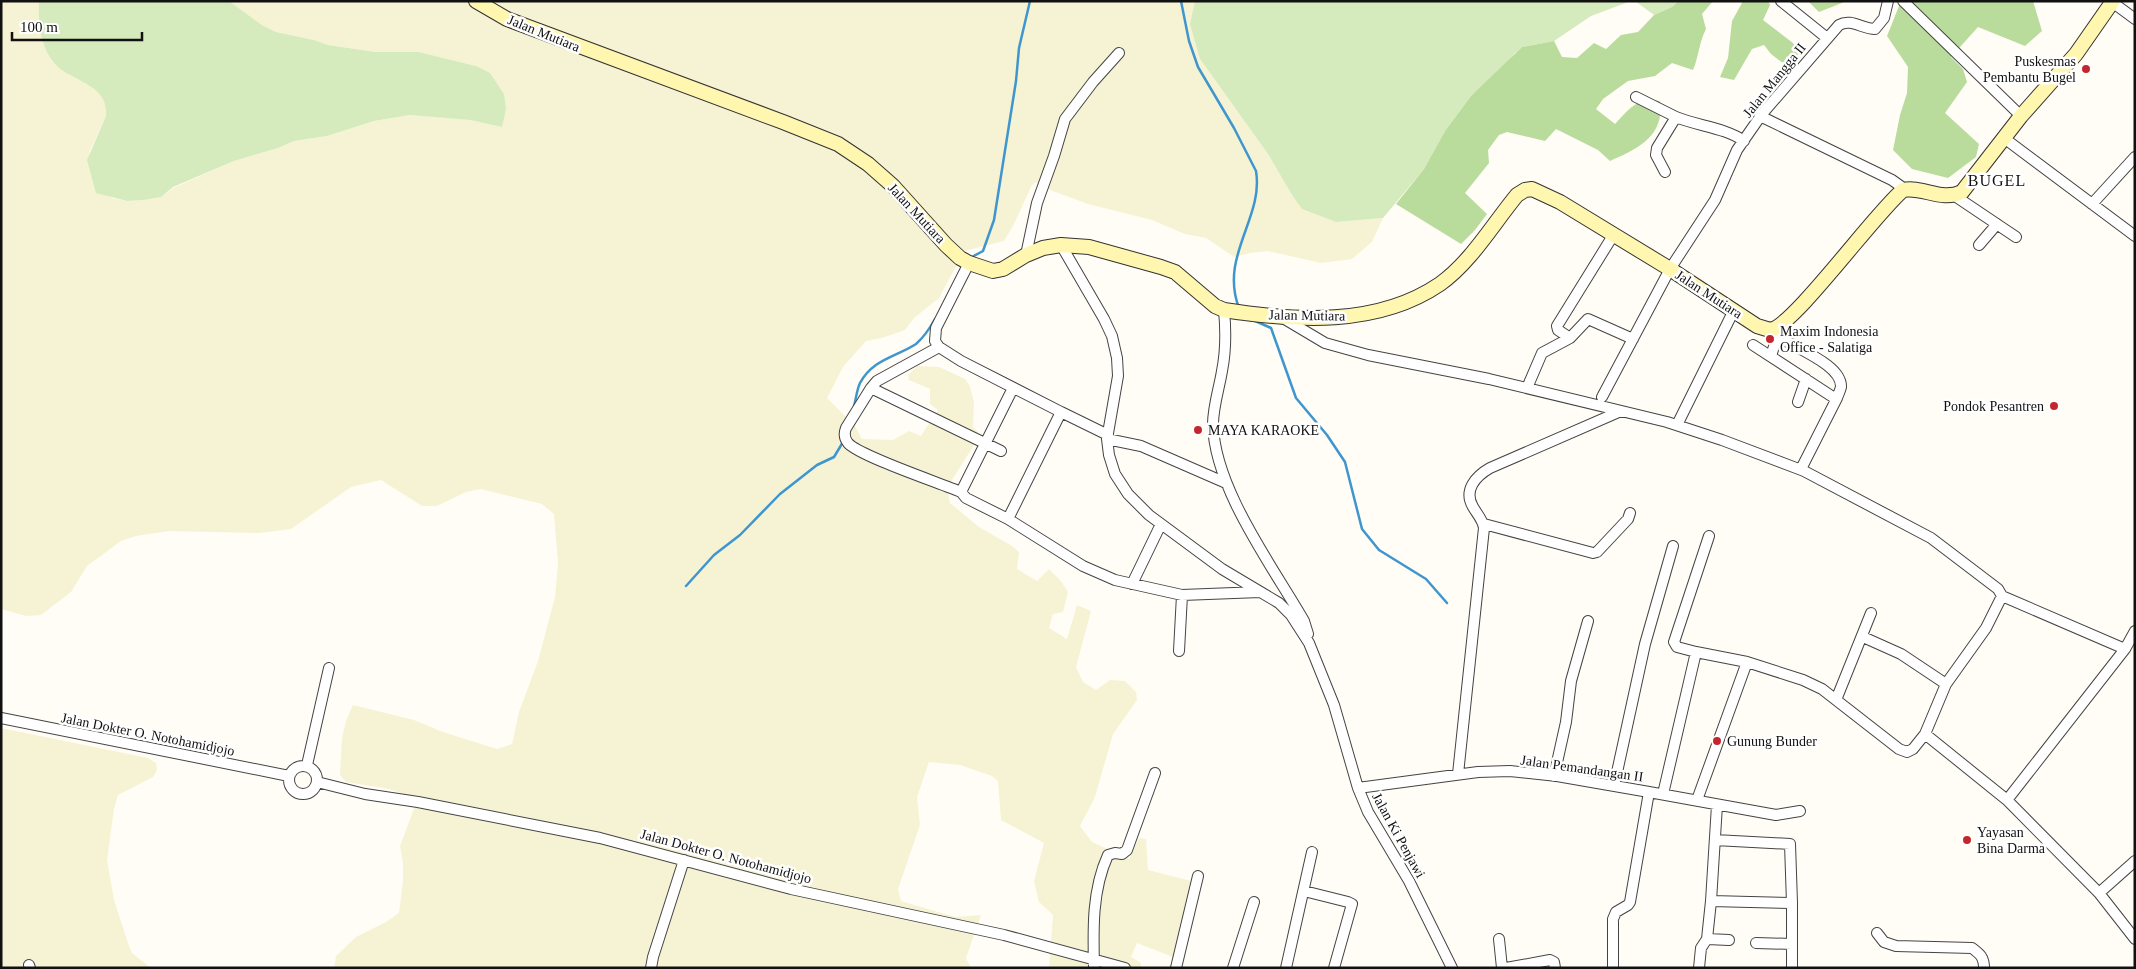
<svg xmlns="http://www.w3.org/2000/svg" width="2136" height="969" font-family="'Times New Roman',serif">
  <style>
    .farmland { fill: #f6f3d4 }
    .green { fill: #d5ebbd }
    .forest { fill: #b9dc9c }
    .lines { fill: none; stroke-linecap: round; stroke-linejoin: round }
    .stream { stroke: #3f96cf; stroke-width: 2.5 }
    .street-casing { stroke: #444; stroke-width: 12 }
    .secondary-casing { stroke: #333; stroke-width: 16 }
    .street { stroke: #fff; stroke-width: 10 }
    .secondary { stroke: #fff6b0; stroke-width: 14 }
    .poi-dot { fill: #c4262e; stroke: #fff; stroke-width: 2 }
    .labels { text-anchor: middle; stroke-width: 5; stroke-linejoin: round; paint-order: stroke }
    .street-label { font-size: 14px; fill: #111; stroke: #fff }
    .poi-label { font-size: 14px; fill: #111; stroke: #fff; text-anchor: start }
    .quarter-label { font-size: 16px; letter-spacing: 1px; fill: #111; stroke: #fff }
  </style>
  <rect width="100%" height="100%" fill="#fffdf5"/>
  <path class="farmland" d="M1 1H39V11L69 75 91 86 104 98 107 108 106 116 89 153 112 198 127 201 144 200 161 197 173 188 234 161 278 148 294 141 327 136 374 121 410 115 427 116 470 120 502 127 504 94 499 87 476 66 419 52H376L328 45 314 40 276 32 262 25 229 1H1195L1194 7 1200 59 1268 154 1292 195 1303 209 1336 222 1383 218 1372 242 1352 259 1345 260 1321 263 1268 251 1250 253 1234 257 1206 238 1185 234 1152 220 1088 204 1050 190 1036 182 1032 185 1013 226 1004 241 964 251 939 298 914 318 905 330 882 338 866 341 843 367 827 398 855 426 862 439 893 440 909 431 921 436 938 410 930 404V389L909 380 908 375 917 366 939 367 965 379 970 386 974 403 973 427 978 432 974 445 947 488 950 503 979 527 1012 546 1019 552 1017 569 1037 581 1049 569 1060 580 1068 592 1063 612 1053 614 1049 628 1067 639 1077 605 1091 611 1076 667 1083 682 1096 690 1110 680 1125 681 1136 692 1137 700 1113 734 1095 797 1080 826 1092 842 1129 859 1139 838 1146 839 1148 870 1191 881 1173 957 1137 943 1131 957 1141 963V968H1049L1053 915 1039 902 1034 881 1044 843 1001 820 998 781 992 776 960 765 929 762 917 797 920 825 898 889 901 901 955 917 981 915 966 958 971 968H334L336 956 356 937 386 922 399 913 403 881V863L400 846 415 806V798L389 789 346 782 340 775 342 738 346 721 353 705 414 720 443 732 497 749 512 744 519 712 538 661 555 597 558 562 554 514 542 504 481 489 466 492 437 506H422L381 480 351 487 291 529 259 533 169 531 136 536 121 541 87 566 71 592 41 615 26 616 1 609Z
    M1 728 148 758 156 763 157 770 153 777 118 795 114 809 107 860 114 900 129 946 132 953 151 968H1Z"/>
  <path class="green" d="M39 1H229L262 25 276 32 314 40 328 45 376 52H419L476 66 490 73 504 94 506 109 502 127 470 120 410 115 374 121 327 136 294 141 278 148 234 161 173 187 161 197 144 200 127 201 96 193 87 160 106 116C109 84 73 83 55 64 40 47 38 23 39 1Z
    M1195 1H1631L1591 16 1554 41 1522 47 1514 54 1501 70 1471 96 1445 131 1424 169 1383 218 1336 222 1302 209 1292 195 1268 154 1200 59 1190 24Z
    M1635 1H1678L1672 7 1654 15Z"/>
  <path class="forest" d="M1678 1H1713L1702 14 1706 29C1699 42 1699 56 1693 70L1672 63 1655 76 1628 81 1603 99 1596 109 1615 124C1629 109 1638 96 1660 101 1665 136 1638 149 1610 161L1598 150 1556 129 1545 141 1507 132 1499 135 1488 150 1489 163 1465 193 1487 214 1475 230 1461 244 1396 204 1424 169 1445 131 1471 96 1522 47 1554 41 1562 57 1577 58 1594 43 1606 49 1621 35 1638 32 1654 15 1672 7Z
    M1740 1H1768L1770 5 1763 20 1793 43 1800 53 1788 67 1771 54 1764 45 1752 49 1734 80 1720 77 1728 58 1732 21 1742 3Z
    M1808 1H1847L1819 12Z
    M1901 1H2033L2042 31 2025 46 1978 27 1951 57 1963 69 1967 82 1945 113 1979 144 1976 157 1948 178 1912 169 1893 150 1900 115 1907 93 1908 67 1887 36Z"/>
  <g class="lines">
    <path class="stream" d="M1181 1 1189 41 1198 67 1234 128 1256 171C1264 218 1219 256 1239 308
      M970 258 983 251 994 220 1016 81 1019 48 1030 1
      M1253 320 1271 328 1296 398 1327 435 1345 462 1362 529 1379 550 1426 579 1447 603
      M854 406C856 399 857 389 860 383 873 359 896 357 916 344 924 337 930 328 935 319
      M686 586 714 555 740 535 780 494 817 465 834 457 843 442"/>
    <g class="street-casing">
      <path id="street" d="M1781 1 1827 38
        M1903 1 2021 116
        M2112 2 2135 19
        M1636 97 1676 117 1657 148 1656 155 1665 172
        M1760 116 1892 180 1906 190
        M1676 117C1698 126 1726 128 1744 141
        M2004 138 2135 236
        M1955 196 2016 237
        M2092 204 2135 157
        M1061 245 1104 319 1112 336 1117 358 1118 376 1107 439 1109 455 1115 474 1128 494 1149 515 1222 569 1279 603 1291 615 1309 643 1334 705 1358 788 1368 812 1409 881 1452 968
        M1979 245 1997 224
        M1026 255 1037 203 1054 156 1065 119 1093 82 1119 53
        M969 263 936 328 935 341 939 347 961 361 1061 412
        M1224 310C1226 331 1226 351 1222 371 1219 389 1213 407 1213 424 1214 488 1273 567 1304 621L1308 634
        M1283 318 1325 343 1368 355 1489 379 1667 422 1722 440 1804 471 1931 538 1998 589 2002 596 1986 628 1946 684 1925 734 1913 749 1907 752 1899 749 1822 689 1803 680 1747 662 1696 652
        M1770 330C1786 346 1842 362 1841 387 1840 391 1838 395 1837 398L1801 469
        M1570 338 1558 330 1557 326 1614 234
        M1753 345 1836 399
        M939 347 877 381 871 388 1001 451
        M1771 356 1777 337
        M871 388 846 428C844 433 844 438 848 443 859 456 940 483 961 492
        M1527 388 1542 353 1570 338 1588 319 1633 339
        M1602 397 1670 269 1715 200 1737 150 1762 114 1839 25C1851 18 1862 29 1875 29L1884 18 1888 1
        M1798 402 1806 379
        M1677 425 1734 310
        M1108 435 1061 412 1008 519 1083 566 1115 580 1182 595 1260 592
        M1107 439 1141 446 1226 483
        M1008 519 966 498 961 492 1013 388
        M1484 524 1593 553 1597 552 1628 519 1630 513
        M1132 584 1161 524
        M2002 596 2125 649
        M1863 637 1901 654 1946 684
        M1179 651 1182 595
        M1836 700 1871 613
        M1 718 289 776
        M1925 734 2007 800 2099 893 2135 939
        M307 765 329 668
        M289 780a14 14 0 1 1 28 0a14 14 0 1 1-28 0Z
        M1458 774 1484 528C1483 520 1477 514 1473 507 1463 490 1476 476 1490 468L1621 411
        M1554 776 1566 722 1571 681 1588 621
        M317 782 365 794 418 802 600 838 791 889 1004 935 1125 968
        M1614 786 1645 644 1673 546
        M1358 788 1478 772 1510 771 1557 776 1649 792 1776 815 1800 811
        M1663 794 1696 652 1677 647 1674 642 1709 536
        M1697 800 1747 662
        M2007 800 2125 649 2135 631
        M1715 840 1790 844 1792 903
        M1304 891 1348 902 1352 904 1334 968
        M2099 893 2135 861
        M1711 901 1792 903V968
        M1877 933 1884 942 1896 946 1972 948C1980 954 1984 957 1984 968
        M1499 939 1502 968
        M1707 939 1729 940
        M1756 943 1792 944
        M29 965 30 968
        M1094 967C1093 929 1092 890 1108 855L1115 853 1122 854 1127 850 1155 773
        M651 968 653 957 684 860
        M1176 968 1198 876
        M1233 968 1254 902
        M1286 968 1312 852
        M1506 968 1550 960 1554 962 1555 968
        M1613 968V919L1616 912 1628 905 1630 902 1649 792
        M1699 968 1701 948 1707 939 1711 901 1717 805"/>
    </g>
    <g class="secondary-casing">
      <path id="secondary" d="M476 1 507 19 783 122 838 144 868 164 893 186 946 245 960 258 969 263 993 271 1003 269 1026 255 1043 248 1061 245 1089 247 1161 267 1175 272 1215 306 1224 310C1295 321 1377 327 1440 284 1471 262 1493 224 1517 195L1525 190 1532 189 1560 202 1670 269 1757 326 1770 330C1793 327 1875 213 1903 190 1923 186 1941 202 1962 192L2021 116 2076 54 2113 1"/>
    </g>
    <use href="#street" class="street"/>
    <use href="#secondary" class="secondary"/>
  </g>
  <g class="poi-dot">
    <circle cx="2086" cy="69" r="5"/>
    <circle cx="1770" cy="339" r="5"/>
    <circle cx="2054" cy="406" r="5"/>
    <circle cx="1198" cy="430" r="5"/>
    <circle cx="1717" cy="741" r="5"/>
    <circle cx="1967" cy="840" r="5"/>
  </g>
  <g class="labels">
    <g class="street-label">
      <text transform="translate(544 33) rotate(22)" y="5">Jalan Mutiara</text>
      <text transform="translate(1774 80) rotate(-51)" y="5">Jalan Mangga II</text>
      <text transform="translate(917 213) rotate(47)" y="5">Jalan Mutiara</text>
      <text transform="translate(1709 294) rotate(33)" y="5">Jalan Mutiara</text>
      <text transform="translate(1307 315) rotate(1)" y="5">Jalan Mutiara</text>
      <text transform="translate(148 734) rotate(11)" y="5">Jalan Dokter O. Notohamidjojo</text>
      <text transform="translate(1582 768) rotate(8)" y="5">Jalan Pemandangan II</text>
      <text transform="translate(1399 835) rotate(61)" y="5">Jalan Ki Penjawi</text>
      <text transform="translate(726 856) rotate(15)" y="5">Jalan Dokter O. Notohamidjojo</text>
    </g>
    <g class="poi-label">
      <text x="2076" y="66" text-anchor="end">Puskesmas<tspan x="2076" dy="16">Pembantu Bugel</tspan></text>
      <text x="1780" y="336">Maxim Indonesia<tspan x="1780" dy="16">Office - Salatiga</tspan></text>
      <text x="2044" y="411" text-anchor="end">Pondok Pesantren</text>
      <text x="1208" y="435">MAYA KARAOKE</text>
      <text x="1727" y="746">Gunung Bunder</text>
      <text x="1977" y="837">Yayasan<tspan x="1977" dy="16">Bina Darma</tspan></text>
    </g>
    <g class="quarter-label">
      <text x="1997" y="186">BUGEL</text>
    </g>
  </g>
  <rect width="2136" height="969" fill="none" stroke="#111111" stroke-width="5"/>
  <path d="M12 32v8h130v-8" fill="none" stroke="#111111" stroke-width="2.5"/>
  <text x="20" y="32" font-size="15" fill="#111111" stroke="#ffffff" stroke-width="4" paint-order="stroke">100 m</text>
</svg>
